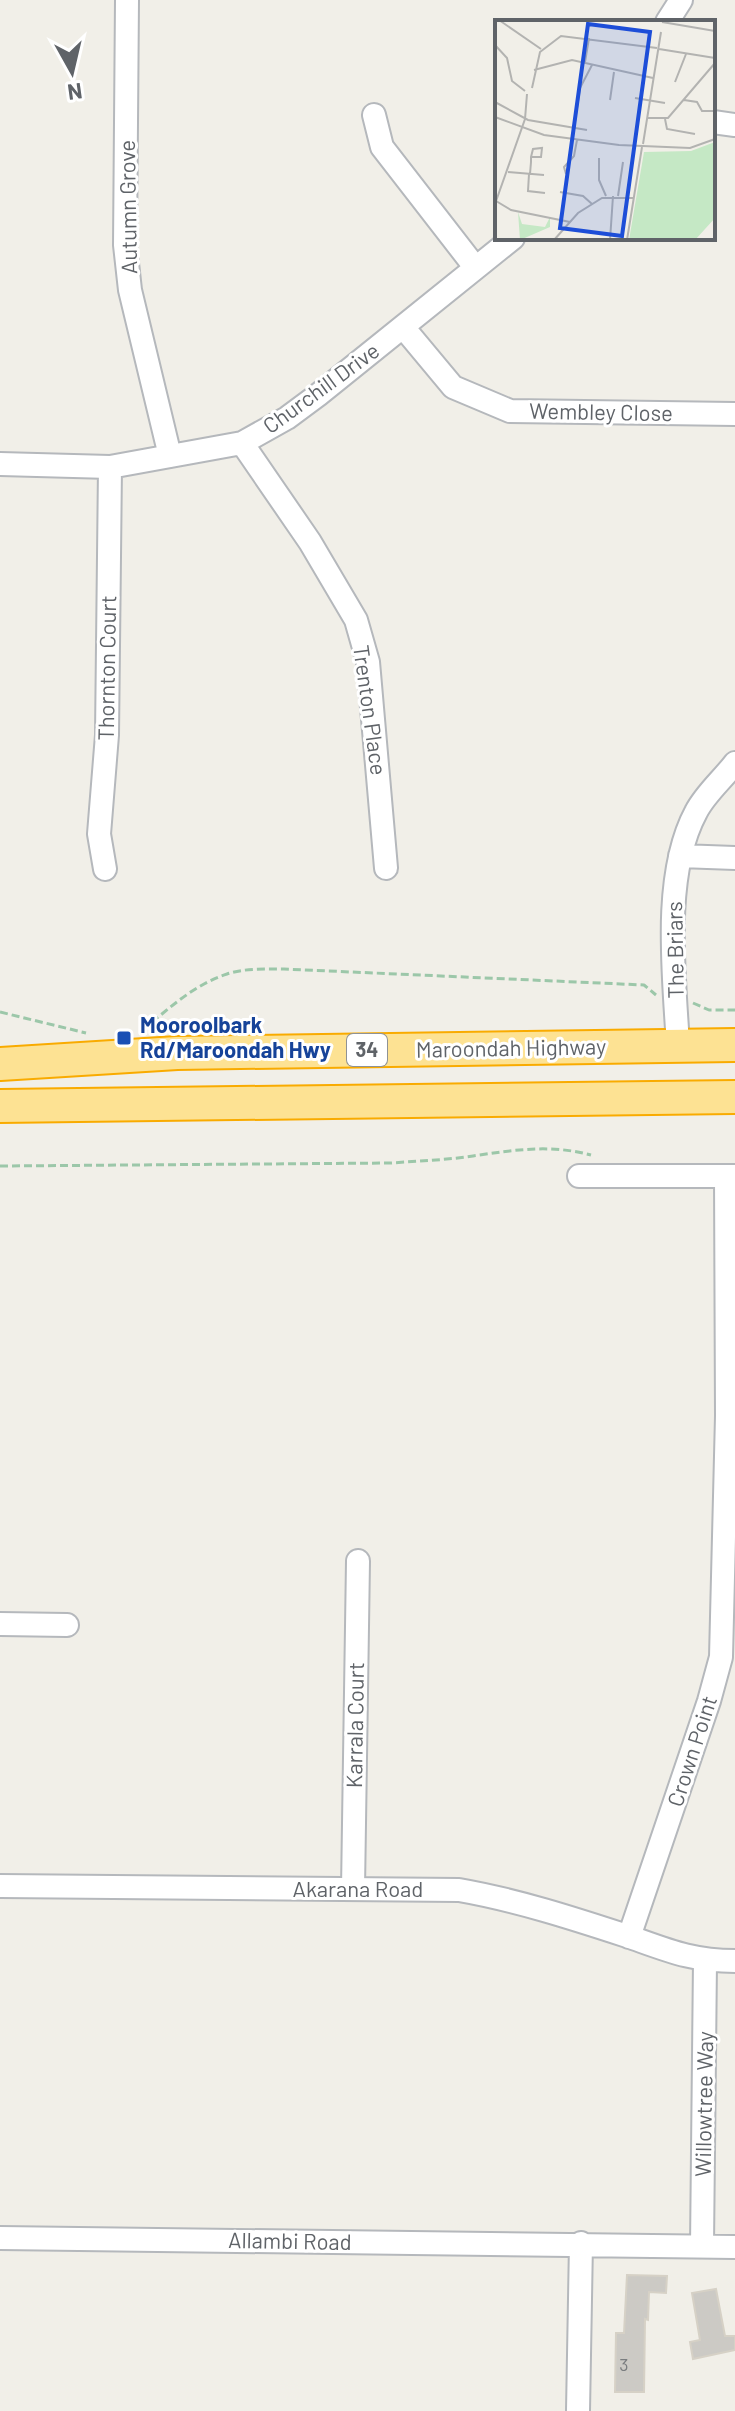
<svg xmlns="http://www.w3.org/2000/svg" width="735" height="2411" font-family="Barlow,sans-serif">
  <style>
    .building { fill: #cccac5; stroke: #d6d1c6; stroke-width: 2 }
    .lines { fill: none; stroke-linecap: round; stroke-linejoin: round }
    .minor-casing { stroke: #b5b8bc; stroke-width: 26 }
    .highway-casing { stroke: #f9ab00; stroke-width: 36 }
    .path { stroke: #9cc7a9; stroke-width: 3; stroke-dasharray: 8 4; stroke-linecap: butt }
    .minor { stroke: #fff; stroke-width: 22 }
    .highway { stroke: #fde293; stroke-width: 32 }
    .transit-dot { fill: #1a4fb4; stroke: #fff; stroke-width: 3 }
    .labels { text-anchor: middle; stroke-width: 6; stroke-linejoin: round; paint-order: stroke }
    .number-label { font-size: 18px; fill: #7a7d7f }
    .shield { fill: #fff; stroke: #8f9295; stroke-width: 2 }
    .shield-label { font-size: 20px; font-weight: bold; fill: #5f6368 }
    .street-label { font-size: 22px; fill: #5f6368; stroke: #fff }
    .transit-label { font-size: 22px; font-weight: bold; fill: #164399; stroke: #fff; text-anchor: start }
    .inset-road { fill: none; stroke: #b3b3b1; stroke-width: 2 }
    .view { fill: #1d4ed8; fill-opacity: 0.15; stroke: #1d4ed8; stroke-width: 4 }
    .inset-edge { fill: none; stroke: #5f6368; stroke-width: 4 }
  </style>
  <rect width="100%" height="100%" fill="#f1efe8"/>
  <path class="building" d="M627 2275 667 2276 666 2293 649 2292 648 2320 645 2319 644 2392H615L616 2333H624Z
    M716 2289 725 2336H735V2350L693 2359 690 2342 700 2340 692 2293Z"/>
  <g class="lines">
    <g class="minor-casing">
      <path id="minor" d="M127 0 125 245 130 290 170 456
        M667 22 681 0
        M374 115 382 147 475 267
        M713 122 735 125
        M403 327 453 387 510 411 735 414
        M242 443 310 542 356 620 368 662 386 868
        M0 464 110 467 242 443 287 418 318 395 513 238
        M680 856 735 858
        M105 869 99 834 107 735 110 467
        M678 1045C674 975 662 875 696 812 705 794 723 779 735 763
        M579 1176H735
        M0 1624 67 1625
        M0 1886 459 1890C516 1900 572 1918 627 1936 667 1950 691 1961 735 1961
        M353 1889 358 1561
        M629 1937 709 1701 721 1657 727 1416 726 1176
        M0 2238 735 2247
        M702 2246 705 1961
        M578 2411 581 2243"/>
    </g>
    <g class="highway-casing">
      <path id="highway" d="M0 1064 177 1053 735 1045
        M0 1106 735 1097"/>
    </g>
    <path class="path" d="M693 1003 709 1010H735
      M0 1012 86 1033
      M143 1030C168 1009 195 984 227 974 245 968 265 969 284 969L644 985 656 995
      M0 1166 391 1163C419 1161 446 1160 473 1156 514 1150 550 1144 591 1155"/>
    <use href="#minor" class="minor"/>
    <use href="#highway" class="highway"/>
  </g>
  <rect class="transit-dot" x="116" y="1030" width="16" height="16" rx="4"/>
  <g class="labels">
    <g class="number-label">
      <text x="624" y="2371">3</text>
    </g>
    <rect class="shield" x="347" y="1034" width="40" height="32" rx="6"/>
    <g class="shield-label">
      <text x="367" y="1057">34</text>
    </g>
    <g class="street-label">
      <text transform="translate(128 207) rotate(-91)" y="8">Autumn Grove</text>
      <text transform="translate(321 388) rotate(-36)" y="8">Churchill Drive</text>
      <text transform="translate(601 412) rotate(1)" y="8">Wembley Close</text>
      <text transform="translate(107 668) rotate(-89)" y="8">Thornton Court</text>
      <text transform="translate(370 710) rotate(82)" y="8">Trenton Place</text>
      <text transform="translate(675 950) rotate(-91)" y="8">The Briars</text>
      <text transform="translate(511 1048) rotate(-1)" y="8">Maroondah Highway</text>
      <text transform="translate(355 1725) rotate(-89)" y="8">Karrala Court</text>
      <text transform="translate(692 1751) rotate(-72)" y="8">Crown Point</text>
      <text x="358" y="1897">Akarana Road</text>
      <text transform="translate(704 2104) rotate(-89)" y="8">Willowtree Way</text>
      <text transform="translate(290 2241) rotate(1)" y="8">Allambi Road</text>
    </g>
    <g class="transit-label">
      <text x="140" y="1033">Mooroolbark<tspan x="140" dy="25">Rd/Maroondah Hwy</tspan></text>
    </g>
  </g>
  <g transform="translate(495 20)">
    <rect width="220" height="220" fill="#f1efe8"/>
    <path d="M220 122V198L200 220H134L149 132 196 131ZM23 192 27 204 50 207 55 197V207L25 220Z" fill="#c5e8c5"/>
    <path class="inset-road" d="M4 0 46 29M167 2 220 11M0 25 12 38 17 61 30 71M164 29 220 38M90 42 94 18M39 50 77 40 158 58M180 62 191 34M37 68 45 32 66 16 162 28M140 78 170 83M115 80 119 52M189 80 202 82 207 91H220M0 82 33 100 92 110M0 97 49 115 124 125 195 128 220 119M152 98H173L220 43M170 99 172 109 200 114M79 108 85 68 97 45M148 124 166 12M104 138V160L111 176M13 152 49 155M34 154 33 171 50 173M35 154 36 142V137L38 129 47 128 46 137H36M71 154 69 147 79 136 82 120M65 172 88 176 97 184M123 176 128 142M1 181 16 190 75 202M0 184 30 99 32 74M59 220 83 193 107 178H138M115 220 118 176M132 220 147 127"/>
    <path class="view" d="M93 4 155 12 127 216 65 208Z"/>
    <rect width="220" height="220" class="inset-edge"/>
  </g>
  <g transform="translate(72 72) rotate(172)" stroke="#ffffff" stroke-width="6" paint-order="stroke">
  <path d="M0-6L14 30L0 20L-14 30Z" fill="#5f6368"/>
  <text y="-12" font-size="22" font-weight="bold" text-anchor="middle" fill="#5f6368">N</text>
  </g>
</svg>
